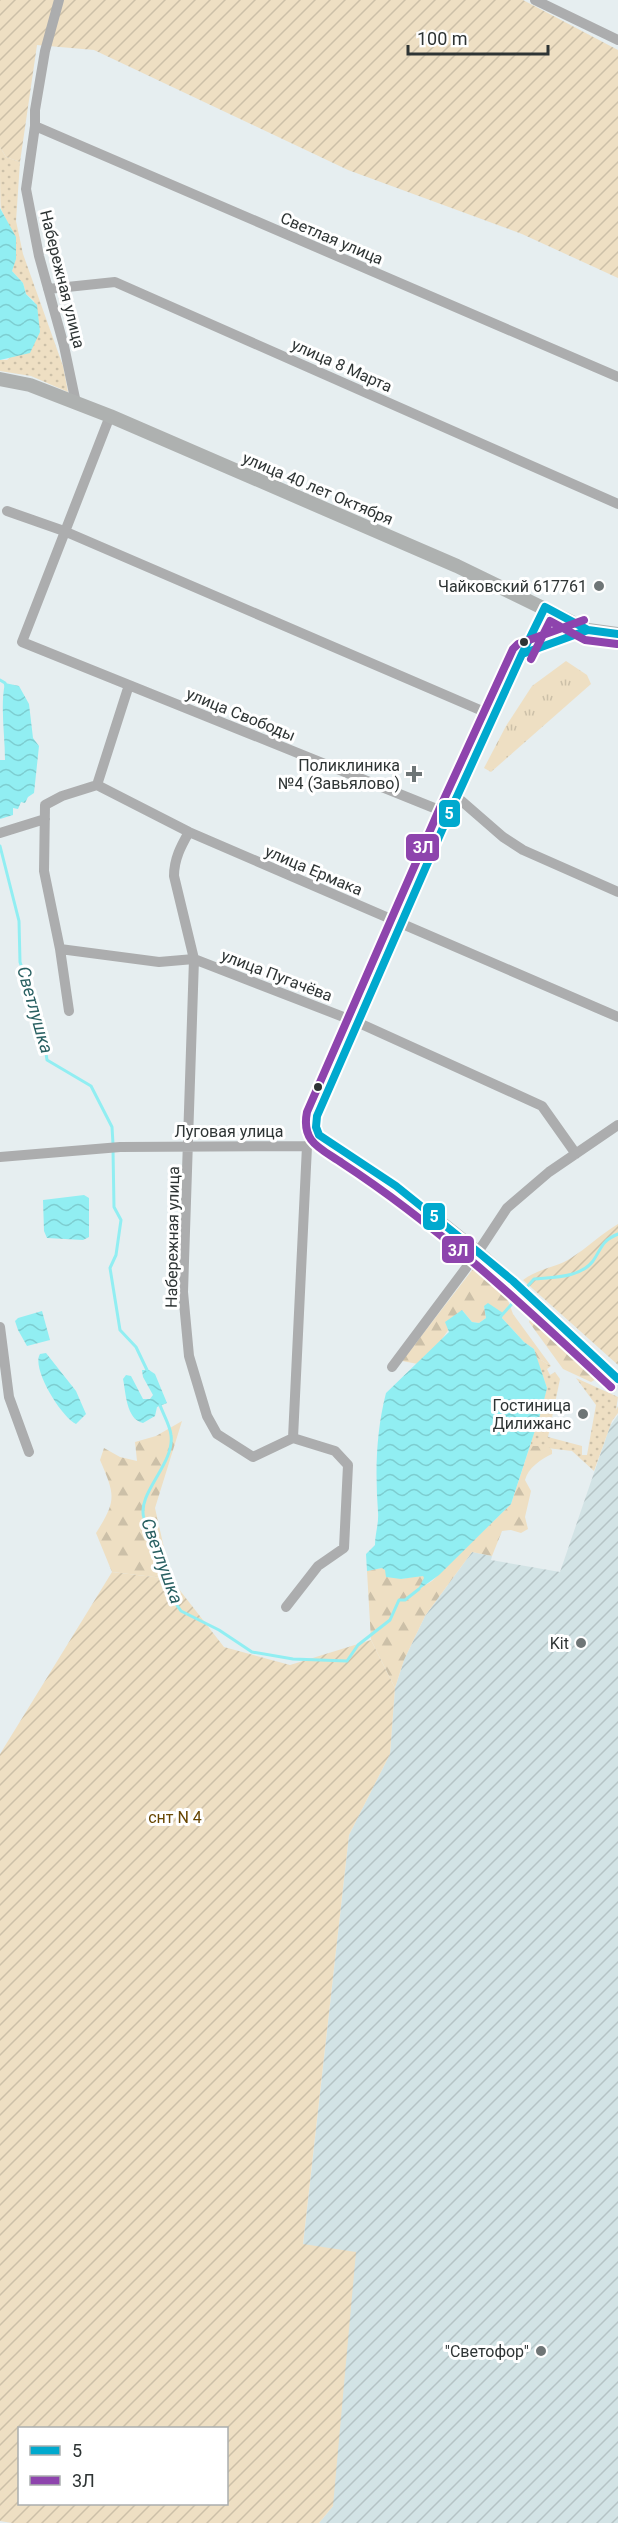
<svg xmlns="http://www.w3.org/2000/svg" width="618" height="2523" font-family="Roboto,sans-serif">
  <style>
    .industrial { fill: url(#industrial-furrows) }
    .grass { fill: url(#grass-dots) }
    .forest { fill: url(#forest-firs) }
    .park { fill: url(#park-tufts) }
    .garden { fill: url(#garden-furrows); fill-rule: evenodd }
    .water { fill: url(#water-waves) }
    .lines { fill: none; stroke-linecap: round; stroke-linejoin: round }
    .stream { stroke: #91eef2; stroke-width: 3 }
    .minor { stroke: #acadae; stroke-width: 10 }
    .major { stroke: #aeb1b0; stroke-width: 14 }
    .bus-1-casing { stroke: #fff; stroke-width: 12 }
    .bus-2-casing { stroke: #fff; stroke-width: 12 }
    .bus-1 { stroke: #00a9ce; stroke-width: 8 }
    .bus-2 { stroke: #8e44ad; stroke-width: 8 }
    .poi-dot { fill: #6e7576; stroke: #fff; stroke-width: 2 }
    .bus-dot { fill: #2e3434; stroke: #fff; stroke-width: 2 }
    .labels { text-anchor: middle; stroke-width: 6; stroke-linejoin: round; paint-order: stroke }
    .street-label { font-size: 16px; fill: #2e3434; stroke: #fff }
    .poi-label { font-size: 16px; fill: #2e3434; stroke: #fff; text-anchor: end }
    .park-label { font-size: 16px; fill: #674602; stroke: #fff }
    .water-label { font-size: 18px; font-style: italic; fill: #296062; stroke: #fff }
    .line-badge { stroke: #fff; stroke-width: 2 }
    .badge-label { font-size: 16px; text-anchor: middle; font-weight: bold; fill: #fff }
  </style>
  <defs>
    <pattern id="industrial-furrows" width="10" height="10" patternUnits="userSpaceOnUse" patternTransform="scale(1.5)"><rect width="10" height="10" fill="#d2e3e5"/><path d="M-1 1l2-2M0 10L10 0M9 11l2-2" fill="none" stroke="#b5c3c5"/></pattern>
    <pattern id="grass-dots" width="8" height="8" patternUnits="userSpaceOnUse" patternTransform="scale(1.5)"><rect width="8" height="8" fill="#eedfc3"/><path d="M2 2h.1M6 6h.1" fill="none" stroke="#ccc0a8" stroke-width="1.8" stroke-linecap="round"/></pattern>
    <pattern id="forest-firs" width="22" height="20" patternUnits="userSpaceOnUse" patternTransform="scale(1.5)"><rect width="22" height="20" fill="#eedfc3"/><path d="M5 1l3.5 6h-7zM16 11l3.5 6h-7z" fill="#ccc0a8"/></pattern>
    <pattern id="park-tufts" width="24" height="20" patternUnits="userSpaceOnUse" patternTransform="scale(1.5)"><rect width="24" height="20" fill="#eedfc3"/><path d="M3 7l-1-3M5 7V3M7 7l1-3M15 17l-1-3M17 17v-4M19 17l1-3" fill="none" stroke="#ccc0a8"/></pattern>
    <pattern id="garden-furrows" width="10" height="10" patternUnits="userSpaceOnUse" patternTransform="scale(1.5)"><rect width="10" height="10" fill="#eedfc3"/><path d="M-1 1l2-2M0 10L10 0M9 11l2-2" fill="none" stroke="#ccc0a8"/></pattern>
    <pattern id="water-waves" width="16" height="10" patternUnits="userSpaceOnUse" patternTransform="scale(1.5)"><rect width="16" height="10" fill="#91eef2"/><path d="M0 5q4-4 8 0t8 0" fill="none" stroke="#7dcdd0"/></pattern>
  </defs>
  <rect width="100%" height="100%" fill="#e6eef0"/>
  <path class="industrial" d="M618 1415V2523H319L333 2506 303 2245 349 1835 390 1754 395 1688 404 1660 425 1616 472 1552 492 1556 491 1560 560 1572 610 1426Z"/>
  <path class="grass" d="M0 147 6 157 20 162 16 221 23 254 63 366 68 392 31 376 0 371V360H7L40 332 34 301 26 294 23 283 12 271C18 242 13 234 1 209 0 202 0 158 0 147Z
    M536 1357 551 1366 547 1369 550 1375 555 1372 560 1379 548 1437 582 1446V1455H587L596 1405 576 1378 618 1397 616 1410 618 1406V1413L612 1421 594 1471 572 1451 530 1446 547 1388Z"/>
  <path class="forest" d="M476 1265 503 1287 513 1314 551 1366 536 1357 534 1349 524 1342 502 1318 503 1313 484 1306 486 1318 479 1323 472 1322 462 1310 440 1342 418 1364 402 1361Z
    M532 1314 597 1375 596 1379 591 1382 563 1369 529 1322Z
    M182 1421 155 1508 171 1579 112 1572 96 1533C117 1500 115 1495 100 1460L104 1448 120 1457 137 1461 135 1442 156 1436Z
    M530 1446H547L552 1450V1454C541 1459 528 1468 525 1480L531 1491 525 1517 528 1529 521 1533 511 1530 502 1531 492 1556 472 1552 425 1616 404 1660 395 1688 371 1640 367 1571 382 1568 401 1579 423 1575 425 1578 419 1589 432 1581 511 1504Z"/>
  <path class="park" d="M566 661 587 675 591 684 491 772 484 768 506 726 532 686Z"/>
  <path class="garden" d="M0 0H523L618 50V278L522 234 348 170 94 50 37 45 20 162 6 157 0 147Z
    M618 1224V1365L523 1280C539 1268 558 1267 571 1258 587 1248 601 1234 618 1224Z
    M112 1572 171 1579 224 1647 290 1665 371 1640 395 1688 390 1754 349 1835 303 2244 356 2252 333 2506 319 2523H12L0 2521V1754ZM20 2428H226V2504H20Z"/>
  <path class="water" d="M0 208 16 237V259L12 271 23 283 26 294 37 305 40 332 30 353 0 360Z
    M5 683 19 686 29 704 33 738 39 746 34 793 28 797 25 803 21 802 18 809 13 808V815L0 819V760H5C5 735 0 706 5 683Z
    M84 1195 89 1198V1237L83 1240 47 1238 44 1231 43 1200Z
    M488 1303 503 1313 502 1318 524 1342 534 1349 547 1388 541 1412 511 1504 439 1575 417 1591 424 1578 423 1576 401 1579 386 1577 385 1570 382 1568 367 1571 366 1554 375 1545C375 1534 379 1523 378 1512 375 1472 376 1432 386 1393L449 1332 445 1322 462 1310 472 1322 479 1323 486 1318 484 1306Z
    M42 1311 50 1340 27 1346 18 1330 15 1321 18 1318Z
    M46 1353 76 1391 86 1414 76 1424C61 1417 31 1368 40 1354Z
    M142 1370H149L155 1374 167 1403 157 1407 155 1416 143 1423C126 1419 126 1393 123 1379L126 1375 131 1376 143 1399H150L153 1395 143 1377Z"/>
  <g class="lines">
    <path class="stream" d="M0 680 5 683 6 686
      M0 846 19 921 20 962 42 1027 47 1060 91 1086 112 1127 113 1144
      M113 1150 114 1207 121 1220 116 1255 110 1268 120 1330 136 1347 147 1370
      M501 1316 534 1279C553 1277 580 1278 593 1261 602 1248 601 1241 618 1234
      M160 1405C163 1414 170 1425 171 1435 175 1464 136 1494 144 1518 145 1523 151 1528 155 1532L152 1538 167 1571 174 1601 181 1611 219 1630 252 1652 293 1659 347 1661 358 1645 390 1620 399 1600H405L419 1589"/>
    <path class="minor" d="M59 0 45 51 35 110V126L26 189 39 256 64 346 76 403
      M535 0 618 40
      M35 126 618 377
      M48 289 115 282 618 504
      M110 416 22 642 449 814
      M7 511 64 531 494 716
      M522 654 545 607
      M129 685 97 785 189 832 618 1017
      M457 797 503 837 523 850 618 892
      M189 832C181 846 174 859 174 876L194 959 183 1292 189 1356 207 1416 217 1434 253 1457 293 1438 335 1451 348 1465 344 1548 318 1566 286 1607
      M0 833 45 819
      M60 949 44 871 45 805 62 796 97 785
      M69 1011 60 949 159 962 194 959 359 1023 542 1106 576 1154
      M319 1135 316 1127 317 1116 449 814 522 654 588 630
      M319 1135C387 1178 454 1227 514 1282 549 1314 583 1347 618 1379
      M0 1157 120 1147 307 1146 319 1135
      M0 1327 9 1397 29 1452
      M392 1367 478 1252 507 1208 549 1172 618 1125
      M293 1438 307 1146"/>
    <path class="major" d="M0 379 30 385 110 416 457 566 588 630 618 634"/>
    <g class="bus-1-casing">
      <path id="bus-1" d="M588 630 522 654 449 814 317 1116 316 1127 319 1135 396 1186 478 1252 513 1281 618 1379
        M522 654 545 607 588 630 618 634"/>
    </g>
    <g class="bus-2-casing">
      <path id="bus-2" d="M584 620 518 644 513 649 439 810 307 1112C301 1142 320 1148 342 1163 440 1227 525 1307 611 1387
        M531 659 550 621 585 640 617 644"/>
    </g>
    <use href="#bus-1" class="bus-1"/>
    <use href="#bus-2" class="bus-2"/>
  </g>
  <g class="poi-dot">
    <circle cx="599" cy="586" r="6"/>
    <path d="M411 765h6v6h6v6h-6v6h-6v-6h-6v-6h6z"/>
    <circle cx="583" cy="1414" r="6"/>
    <circle cx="581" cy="1643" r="6"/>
    <circle cx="541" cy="2351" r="6"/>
  </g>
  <g class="bus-dot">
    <circle cx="524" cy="642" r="5"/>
    <circle cx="318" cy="1087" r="5"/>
  </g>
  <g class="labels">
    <g class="street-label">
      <text transform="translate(332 238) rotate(23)" y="6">Светлая улица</text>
      <text transform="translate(63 279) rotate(76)" y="6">Набережная улица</text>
      <text transform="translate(342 365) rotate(24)" y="6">улица 8 Марта</text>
      <text transform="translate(318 488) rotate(23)" y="6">улица 40 лет Октября</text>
      <text transform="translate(241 714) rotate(22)" y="6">улица Свободы</text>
      <text transform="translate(314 870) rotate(23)" y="6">улица Ермака</text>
      <text transform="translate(277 975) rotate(21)" y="6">улица Пугачёва</text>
      <text x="229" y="1137">Луговая улица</text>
      <text transform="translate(172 1237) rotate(-89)" y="6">Набережная улица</text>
    </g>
    <g class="poi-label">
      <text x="587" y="592">Чайковский 617761</text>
      <text x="400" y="771">Поликлиника<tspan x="400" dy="18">№4 (Завьялово)</tspan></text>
      <text x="571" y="1411">Гостиница<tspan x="571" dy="18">Дилижанс</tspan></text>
      <text x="569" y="1649">Kit</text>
      <text x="529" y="2357">"Светофор"</text>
    </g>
    <g class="park-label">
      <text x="175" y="1823">снт N 4</text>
    </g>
    <g class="water-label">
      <text transform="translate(35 1010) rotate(74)" y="6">Светлушка</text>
      <text transform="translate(162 1561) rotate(70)" y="6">Светлушка</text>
    </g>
  </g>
  <g class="line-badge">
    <rect x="438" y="799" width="23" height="29" rx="6" fill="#00a9ce"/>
    <rect x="405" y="833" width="35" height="29" rx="6" fill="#8e44ad"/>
    <rect x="422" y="1202" width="24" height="29" rx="6" fill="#00a9ce"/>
    <rect x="441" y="1235" width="34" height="29" rx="6" fill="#8e44ad"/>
  </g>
  <g class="badge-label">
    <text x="449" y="819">5</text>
    <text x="423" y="853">3Л</text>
    <text x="434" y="1222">5</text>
    <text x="458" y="1256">3Л</text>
  </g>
  <rect x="18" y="2427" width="210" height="78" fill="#ffffff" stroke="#abaeae" stroke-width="1.5"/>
  <rect x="30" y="2446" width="30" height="9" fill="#00a9ce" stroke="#abaeae" stroke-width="1.5"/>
  <text x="72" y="2457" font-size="18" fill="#2e3434">5</text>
  <rect x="30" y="2476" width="30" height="9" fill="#8e44ad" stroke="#abaeae" stroke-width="1.5"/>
  <text x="72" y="2487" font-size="18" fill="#2e3434">3Л</text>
  <path d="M408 45v9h140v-9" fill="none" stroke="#2e3434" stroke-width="3"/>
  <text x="417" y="45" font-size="18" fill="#2e3434" stroke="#ffffff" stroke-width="4.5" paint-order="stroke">100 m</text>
</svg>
